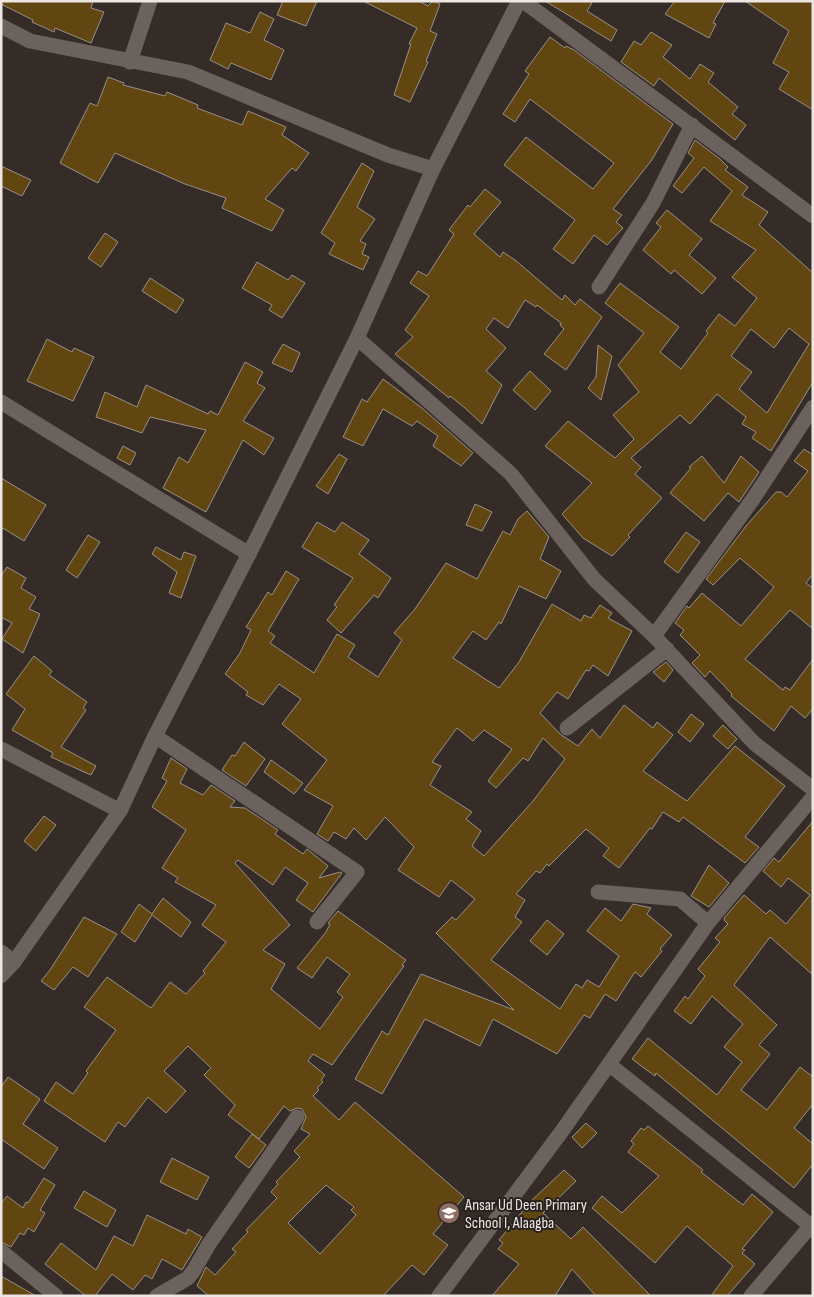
<svg xmlns="http://www.w3.org/2000/svg" width="814" height="1297" font-family="'Sofia Sans Condensed',sans-serif">
  <style>
    .building { fill: #624612; stroke: #979188; fill-rule: evenodd }
    .lines { fill: none; stroke-linecap: round; stroke-linejoin: round }
    .street { stroke: #6c625d; stroke-width: 15 }
    .secondary { stroke: #6c625d; stroke-width: 15 }
    .labels { text-anchor: middle; stroke-width: 4; stroke-linejoin: round; paint-order: stroke }
    .poi-label { font-size: 16px; fill: #ede7e4; stroke: #2a221e; text-anchor: start }
  </style>
  <rect width="100%" height="100%" fill="#352c28"/>
  <path class="building" d="M1 1H93L91 8 104 12 91 43 55 28 54 32 32 22 33 20 1 4Z
    M283 1H317L306 26 277 15Z
    M363 1H419L428 6 433 1 440 4 430 31 437 34 426 61 428 62 410 102 394 95 411 44H409L417 28Z
    M545 1H593L587 11 617 30 611 41Z
    M675 1H725L713 23 716 24 709 38 665 14Z
    M745 1H813V110L779 89 789 72 773 63 789 31Z
    M260 12 274 19 264 40 284 50 271 80 231 63 228 69 210 60 226 23 250 33Z
    M651 32 672 45 663 57 690 79 700 64 714 73 708 82 738 107 732 114 746 125 735 140 659 78 654 86 621 62 634 41 641 45Z
    M550 37 565 48 566 46 574 50 673 124 651 161 613 209 622 215 616 222 623 228 607 245 594 235 573 264 553 249 575 220 504 165 526 137 593 189 614 163 530 99 515 122 503 114 529 74 525 71Z
    M108 77 124 83 123 85 165 96 167 92 198 105 197 108 242 125 248 111 286 127 282 135 309 153 296 171 292 168 265 199 284 210 272 231 222 208 226 198 185 184 115 153 98 183 60 163 90 103 97 106Z
    M695 140 720 159 728 167 725 170 748 187 742 195 768 212 759 225 813 273V382L771 451 752 438 756 432 742 424 746 417 717 394 690 424 680 415 631 458 641 467 635 474 662 498 628 535 630 537 612 556 583 538 562 514 592 483 545 446 568 421 615 458 634 439 613 415 639 392 618 365 644 333 605 303 620 283 679 327 660 352 681 369 708 333 706 331 719 314 735 326 757 298 732 277 756 250 710 221 732 191 704 167 682 193 673 186 694 158 688 153ZM789 328 809 344 767 413 739 389 752 372 731 356 751 329 774 348Z
    M362 163 374 171 357 207 375 219 360 241 366 244 362 254 369 257 363 270 329 254 335 243 321 233Z
    M1 166 31 180 22 196 1 186Z
    M485 189 501 202 474 234 500 257 503 252 515 260 562 300 565 295 575 305 580 299 602 317 566 370 544 354 564 329 560 325 561 323 537 305 536 307 525 300 508 328 494 318 486 329 506 348 486 371 502 385 482 424 464 407 450 396 449 398 395 354 413 337 405 330 429 296 410 283 418 271 427 276 454 234 449 230 468 205 470 207Z
    M667 210 702 239 689 255 716 278 702 294 674 270 671 274 643 250 661 227 656 223Z
    M105 233 118 242 101 267 88 258Z
    M257 262 288 280 292 275 305 283 282 318 269 310 272 305 242 288Z
    M150 278 184 300 176 313 142 291Z
    M47 339 72 352 74 348 94 357 73 401 27 381Z
    M283 344 300 353 292 372 272 363Z
    M598 345 612 356 601 400 588 388 596 377Z
    M245 362 263 372 257 383 265 388 243 421 274 438 264 455 243 440 206 512 163 488 179 457 188 463 206 430 150 417 142 433 96 417 105 392 137 407 146 385 208 414 210 411 218 415Z
    M530 371 551 391 535 410 513 390Z
    M383 379 422 408 473 453 461 466 433 446 438 436 417 421 412 426 383 409 363 446 343 437 362 399 367 402Z
    M123 446 136 453 130 465 117 458Z
    M804 449 813 455V574L806 583 813 588V629L790 610 745 659 783 690 785 687 790 690 813 659V709L805 718 791 706 774 731 731 696 732 694 710 671 705 677 692 663 700 655 680 635 684 630 675 623 687 606 689 608 702 593 741 626 774 587 740 558 713 585 706 579 746 526 776 492H781L787 497 808 471 794 461Z
    M339 454 347 459 328 494 316 486Z
    M702 456 724 483 741 456 759 472 739 502 728 493 704 521 670 493 691 468 689 467Z
    M1 478 46 505 24 541 1 527Z
    M475 504 492 512 482 531 466 525Z
    M527 511 549 537 540 559 561 571 546 599 519 586 501 624 499 622 486 640 473 631 453 658 499 688 519 662 552 604 581 621 584 615 591 618 600 605 612 613 608 618 632 631 608 676 593 665 589 671 586 670 568 699 557 692 540 713 560 734 578 746 592 729 600 738 624 705 653 728 657 722 673 735 643 771 687 801 735 746 785 786 745 837 759 847 745 863 683 817 679 822 663 812 652 829 650 828 619 868 603 856 609 848 586 829 549 866 547 864 540 873 536 871 516 894 525 900 515 917 522 922 491 960 560 1009 576 984 582 988 587 980 599 987 619 956 587 931 605 908 621 921 633 904 651 908 647 914 672 935 660 949 662 951 641 977 635 972 616 1001 605 994 590 1018 584 1015 557 1054 493 1019 480 1046 425 1019 382 1094 355 1079 382 1031 388 1035 421 974 514 1010 436 933 452 917 456 920 475 899 451 880 439 897 398 870 414 847 385 817 366 840 354 828 346 839 334 832 328 841 317 834 333 806 304 790 327 760 282 724 301 699 279 684 263 705 246 695 248 692 225 674 240 653 251 630 246 627 268 592 272 595 286 571 299 579 268 631 275 636 270 643 314 673 337 634 355 645 348 657 378 677 402 640 394 633 415 609 446 563 477 579 503 531 510 535 518 519ZM457 728 473 741 484 730 512 749 488 781 496 788 523 758 528 761 543 738 565 759 533 801 484 856 472 846 481 831 466 819 472 812 430 785 441 766 432 762Z
    M317 522 335 532 342 522 369 540 359 554 391 578 378 598 374 595 341 633 327 620 337 607 334 605 353 578 302 547Z
    M686 532 700 542 678 573 664 562Z
    M88 535 100 542 77 578 66 570Z
    M156 547 181 560 184 552 196 556 181 598 169 593 177 572 152 554Z
    M7 567 26 578 21 588 36 597 29 609 40 614 23 653 2 639 12 623 1 617V576Z
    M34 656 52 671 49 675 87 702 83 708 86 710 61 747 96 766 91 775 51 757 53 753 12 730 25 709 6 694Z
    M666 662 673 670 664 682 653 672Z
    M691 714 704 724 690 742 678 732Z
    M723 725 737 739 728 749 713 736Z
    M244 742 265 759 246 786 222 770 232 755 235 756Z
    M171 758 187 769 180 783 203 795 211 785 235 801 230 807 245 808 278 830 275 834 303 854 307 849 317 857 328 866 319 878 340 872 342 873 313 912 296 900 308 883 285 867 273 885 238 860 235 863 290 925 263 950 285 964 271 989 320 1029 343 997 337 992 350 974 327 957 312 978 297 968 326 932 330 924 328 923 338 911 406 960 402 965 404 966 332 1065 313 1054 308 1061 325 1075 321 1080 323 1082 317 1088 319 1090 313 1096 339 1120 355 1102 464 1197 433 1234 448 1245 424 1275 412 1265 383 1296H209L197 1286 206 1267 215 1275 236 1252 232 1249 248 1232 246 1230 277 1198 271 1192 278 1184 276 1182 300 1157 294 1151 310 1134 301 1129 306 1117 302 1109 297 1108 290 1111 284 1106 259 1139 228 1115 235 1105 204 1075 211 1068 188 1046 164 1071 186 1091 166 1113 148 1097 125 1127 118 1122 105 1142 44 1101 56 1082 73 1094 88 1073 86 1071 116 1030 84 1007 107 977 151 1008 170 982 186 994 205 973 203 971 226 942 202 925 216 905 175 882 178 878 162 868 186 830 152 807 167 781 162 778ZM326 1185 354 1207 351 1210 356 1215 320 1254 288 1223Z
    M271 760 303 783 294 794 264 772Z
    M44 816 56 825 36 851 24 841Z
    M813 821V975L770 937 734 985 777 1025 759 1045 770 1054 741 1090 767 1110 800 1067 813 1077V1104L794 1128 813 1144V1164L794 1188 656 1073 655 1076 632 1059 648 1038 717 1095 742 1062 724 1047 743 1024 712 996 691 1024 674 1011 685 996 688 999 705 976 698 969 720 942 715 938 728 924 724 920 725 917 744 895 766 914 770 910 786 924 810 895 788 878 781 887 763 871 774 858 779 862Z
    M709 865 729 883 709 907 691 896Z
    M163 898 191 922 181 937 152 915 135 942 121 932 139 904 152 914Z
    M84 917 117 934 88 977 73 967 54 990 41 981 50 970Z
    M547 920 564 934 547 955 530 941Z
    M8 1077 40 1099 23 1124 58 1148 44 1169 1 1139V1087Z
    M586 1123 597 1133 582 1148 572 1137Z
    M648 1126 703 1170 701 1172 743 1205 752 1194 773 1212 742 1249 745 1250 742 1253 755 1264 727 1296H711L733 1266 687 1226 655 1263 592 1208 602 1196 622 1213 659 1176 628 1152 634 1144 631 1141 641 1128 644 1130Z
    M252 1134 266 1145 249 1168 235 1157Z
    M172 1158 209 1177 197 1200 160 1182Z
    M564 1170 576 1181 543 1213 571 1239 583 1227 651 1296H596L572 1269 555 1296H492L519 1264 498 1249 503 1243 499 1240 530 1202Z
    M44 1178 55 1185 40 1210 45 1213 34 1232 28 1228 24 1235 20 1233 11 1247 1 1242V1203L7 1196 23 1208 26 1202 28 1203Z
    M84 1191 116 1210 107 1227 74 1208Z
    M147 1215 186 1234 188 1229 202 1237 182 1270 162 1259 152 1279 145 1275 133 1290 112 1274 95 1296H86L45 1264 61 1243 96 1270 114 1236 133 1246Z
    M1 1276 36 1296H1Z"/>
  <g class="lines">
    <path class="street" d="M523 1 813 216
      M1 26 30 41 188 72 388 155 433 169
      M130 62 150 1
      M599 287 653 203 692 125
      M357 338 511 474 594 579 654 636 754 743 813 789
      M1 402 249 554
      M654 636 753 499 813 407
      M567 728 667 649
      M155 736 357 872 317 922
      M1 749 120 811
      M598 892 680 899 708 923
      M1 952 14 962
      M610 1065 811 1226
      M1 1251 56 1296
      M157 1296 188 1278 194 1270 209 1244 297 1117
      M439 1296 562 1131 708 923 813 797
      M751 1296 813 1223"/>
    <path class="secondary" d="M1 976 14 962 120 811 155 736 249 554 357 338 433 169 519 1"/>
  </g>
  <defs>
    <g id="school-disc" transform="scale(1.125)"><circle r="9.5" fill="#8d6e63" stroke="#2a221e"/><path d="M0-5L7-2L0 1L-7-2ZM-4 1L0 2.5L4 1V4Q0 6-4 4Z" fill="#fff"/></g>
  </defs>
  <g fill-rule="evenodd">
    <use href="#school-disc" x="449" y="1213"/>
  </g>
  <g class="labels">
    <g class="poi-label">
      <text x="465" y="1210">Ansar Ud Deen Primary<tspan x="465" dy="18">School I, Alaagba</tspan></text>
    </g>
  </g>
  <rect width="814" height="1297" fill="none" stroke="#ede7e4" stroke-width="5"/>
</svg>
